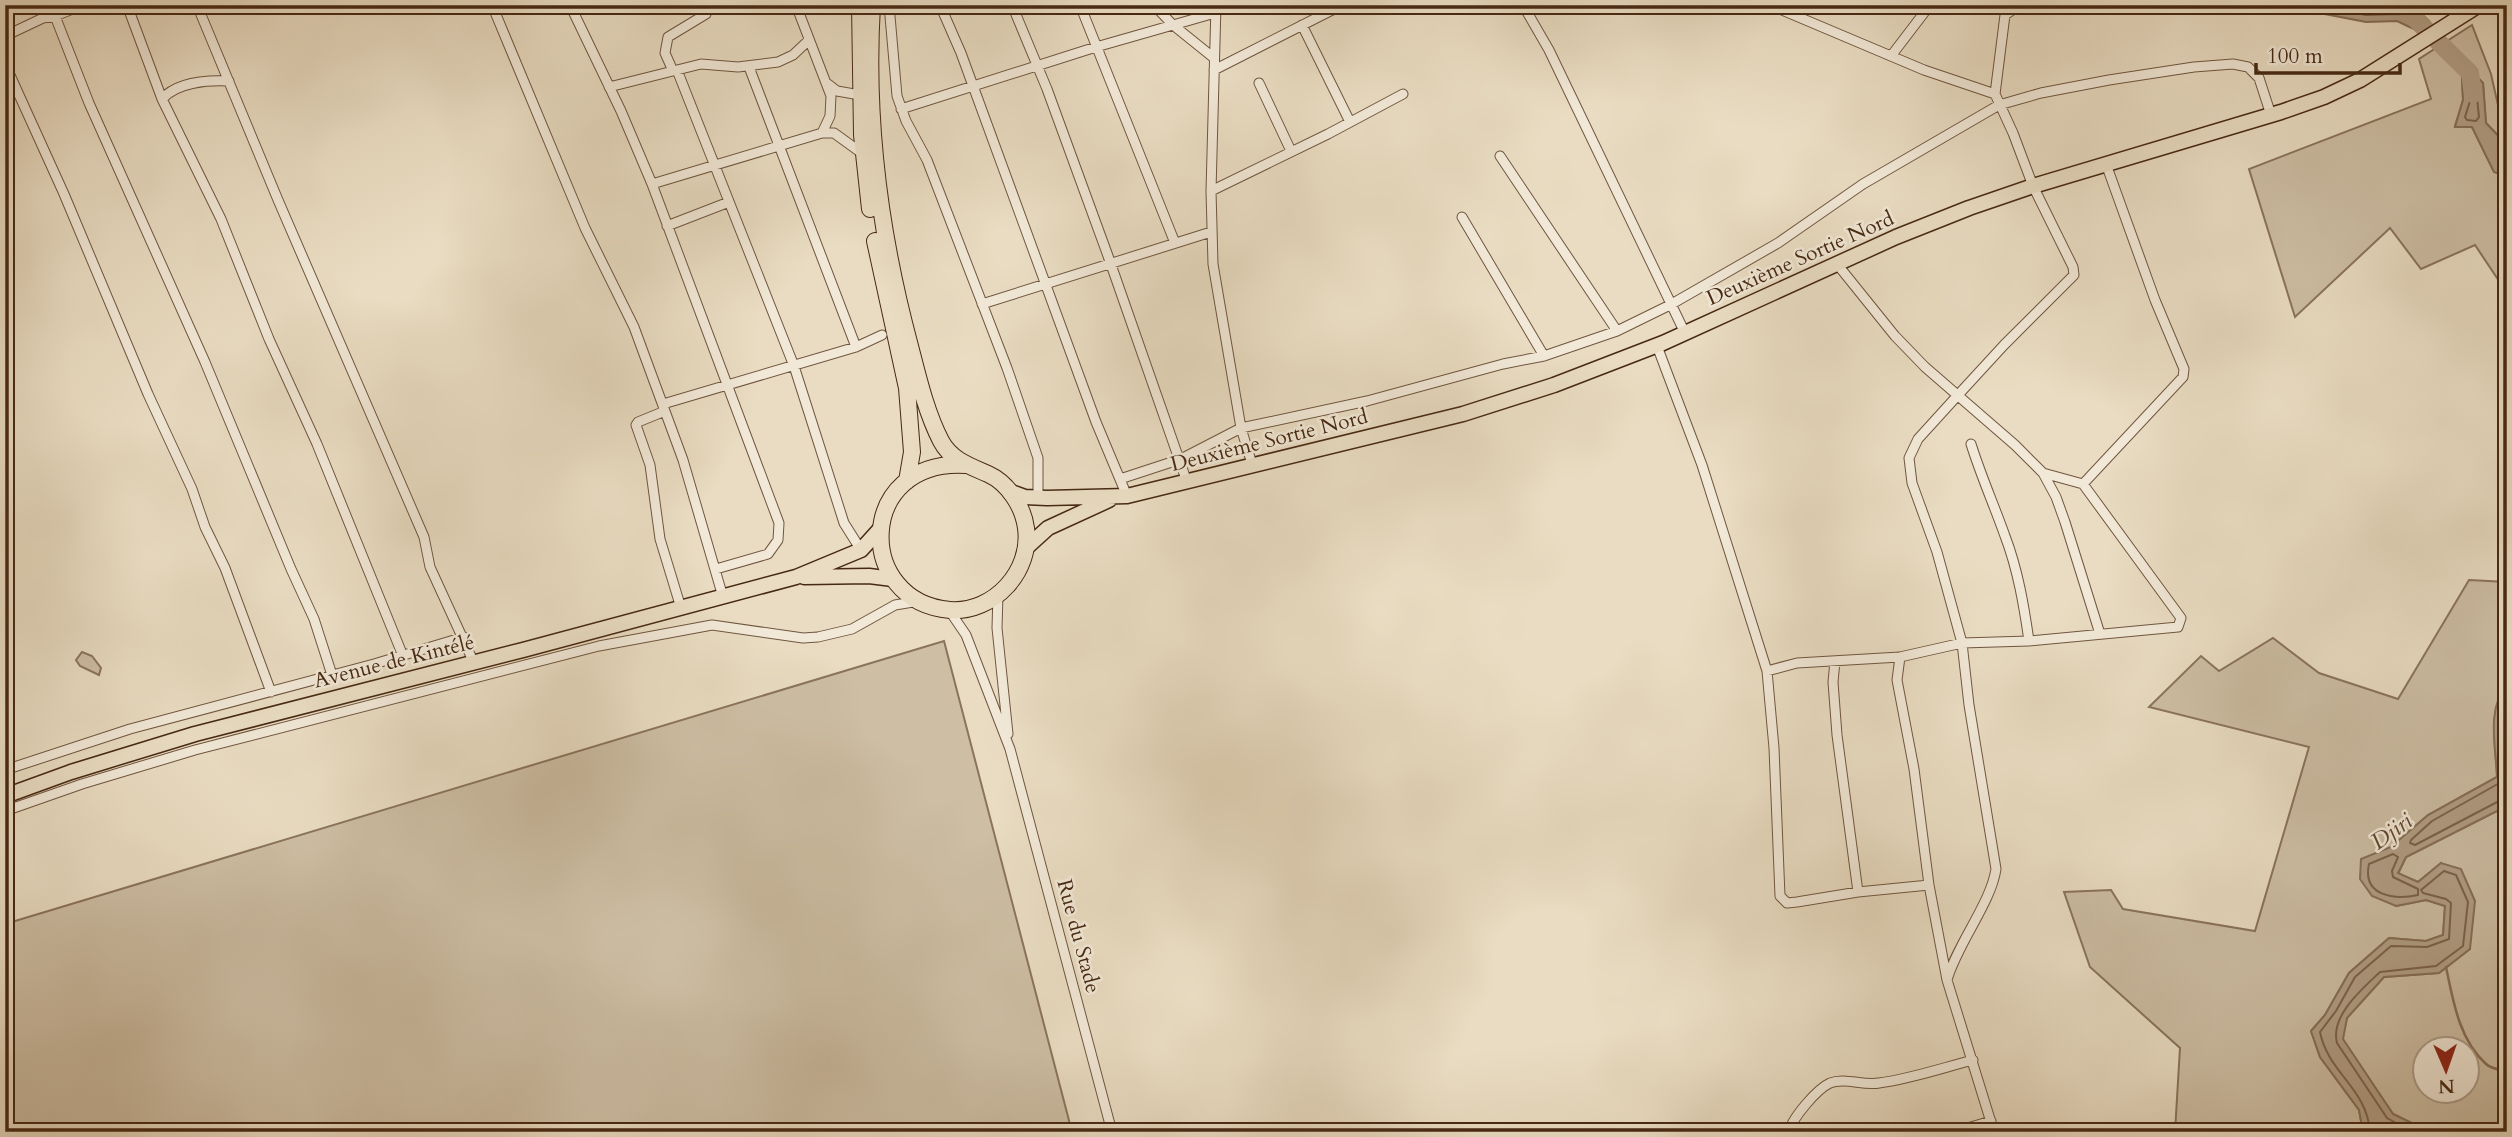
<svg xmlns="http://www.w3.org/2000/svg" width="2512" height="1137" font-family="Cardo,serif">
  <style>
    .green { fill: #cdbea4; stroke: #8a745c; stroke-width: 2; fill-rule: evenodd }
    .water { fill: #b29f86; stroke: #877058; stroke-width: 2 }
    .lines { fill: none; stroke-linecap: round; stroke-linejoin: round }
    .shore { stroke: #7c644c; stroke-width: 2 }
    .stream { stroke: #877058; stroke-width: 2.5 }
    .river { stroke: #b29f86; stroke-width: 18 }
    .street-casing { stroke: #70563f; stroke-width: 11 }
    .primary-casing { stroke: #472913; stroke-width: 17 }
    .highway-casing { stroke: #472913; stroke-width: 18 }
    .street { stroke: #f1e8d7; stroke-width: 9 }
    .primary { stroke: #e9dcc2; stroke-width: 14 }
    .highway { stroke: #e9dcc2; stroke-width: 16 }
    .labels { text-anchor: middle; stroke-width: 5; stroke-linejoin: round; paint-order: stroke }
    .street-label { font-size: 21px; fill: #472913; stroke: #f1e8d7 }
    .water-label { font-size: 23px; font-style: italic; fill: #624630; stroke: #f1e8d7 }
  </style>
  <rect width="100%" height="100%" fill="#e9dcc2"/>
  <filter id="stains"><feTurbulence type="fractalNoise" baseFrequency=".00286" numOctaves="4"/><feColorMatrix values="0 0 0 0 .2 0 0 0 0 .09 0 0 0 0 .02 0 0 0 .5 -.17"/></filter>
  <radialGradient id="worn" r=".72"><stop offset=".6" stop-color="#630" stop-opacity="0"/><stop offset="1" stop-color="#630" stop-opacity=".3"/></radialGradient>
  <path class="green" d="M2472 25 2491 74 2507 145 2486 123 2483 83 2462 78 2463 100 2455 126 2472 127 2494 172 2507 176V293L2475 245 2421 269 2390 228 2295 317 2249 169 2431 99 2419 59Z
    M2469 580 2507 582V685C2487 709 2496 747 2497 777L2428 815 2391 847 2396 906 2426 900 2445 906 2443 935 2426 941 2389 938 2349 973 2325 1015 2311 1031 2320 1057 2359 1110 2363 1132H2175L2180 1048 2090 967 2064 892 2111 890 2123 909 2255 931 2309 747 2149 707 2201 656 2219 671 2273 638 2319 673 2398 699Z
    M944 641 1072 1132H5V924Z
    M82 652 92 656 101 668 99 675 80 666 76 660Z
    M2507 802V1132H2412L2415 1125 2393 1114 2342 1039 2347 1018 2384 977 2439 973 2470 949 2441 863 2418 882 2398 874 2406 857 2503 808ZM2424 1050H2466V1092H2424Z"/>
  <path class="water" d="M2124 5H2248L2231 13H2147Z
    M2267 5H2412L2429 21 2416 30 2397 21 2366 22 2309 11Z
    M2471 70 2483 83 2486 123 2507 145V176L2494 172 2472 127H2455L2463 100 2462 78Z
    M2507 685V802L2503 808 2406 857 2398 873 2418 882 2441 863 2461 869 2475 901 2470 949 2439 973 2384 977 2347 1018 2343 1039 2393 1114 2416 1125 2412 1132H2363L2359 1110 2320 1057 2311 1031 2325 1015 2349 973 2389 938 2426 941 2443 935 2445 906 2426 900 2396 906 2372 896 2360 879 2361 859 2391 847 2428 815 2497 777C2496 747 2486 709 2507 685Z"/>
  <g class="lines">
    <path class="shore" d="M2145 5H2231
      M2319 5 2366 15 2397 14 2406 17 2409 14 2408 5
      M2473 85 2476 88 2479 117 2476 121 2467 120 2465 117 2470 101 2469 88Z
      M2507 696 2501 712 2503 781 2432 821 2411 840 2410 843 2415 845 2501 800H2507
      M2393 854 2398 857 2392 871 2393 877 2418 889V895C2394 900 2362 896 2369 864Z
      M2370 1132C2367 1088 2328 1073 2320 1032L2336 1011 2355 977 2391 946 2427 947 2449 939 2451 903 2446 899 2423 893 2421 890 2444 871 2456 875 2468 902 2463 946 2436 966 2380 972C2362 989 2330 1016 2337 1043L2387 1118 2405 1128 2406 1132"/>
    <path class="stream" d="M2446 967C2453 1000 2459 1040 2486 1064 2491 1069 2500 1070 2507 1071"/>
    <path class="river" d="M2401 5 2470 73 2473 94"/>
    <g class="street-casing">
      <path id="street" d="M127 5 162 99 221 219 269 339 317 444 403 656
        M197 5 278 200 424 537 430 567 474 663
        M492 5 585 228 634 327 683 460 723 597
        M570 5 621 111 652 184 779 523 778 540 768 554 716 569
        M796 5 831 96 830 116 822 133
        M889 5 897 96 906 121 927 160 1007 368 1038 458V498
        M940 5 961 53 1096 422 1127 496
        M1012 5 1047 89 1108 256 1187 482
        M1080 5 1175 243
        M1154 5 1173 25 1214 58
        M1216 5 1211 191 1213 264 1241 428 1252 464
        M1523 5 1549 50 1685 333
        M1770 5 1924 70 1995 94
        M55 16 89 103 205 362 291 569 314 619 332 675
        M1302 25 1350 122
        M5 36 43 18 55 16 83 5
        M1891 56 1930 5
        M5 64 64 194 148 394 192 489 205 527 225 568 271 692
        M749 67 856 347
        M677 70 794 366 844 523 861 550
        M1214 70 1342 5
        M673 71 665 53 668 37 706 14 710 5
        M1259 83 1291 151
        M828 84 837 91 860 95
        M609 87 701 64 738 67 778 62 793 55 809 40
        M162 99C177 82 208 80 229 81
        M901 109 1096 47 1215 13
        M1500 156 1617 331
        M652 184 822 133H834L863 154
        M1211 191 1328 134 1403 94
        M1462 217 1544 356
        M667 226 729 202
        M1837 264 1895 336 1925 367 2015 445 2043 473 2056 497 2065 522 2100 634
        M982 304 1211 232
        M1657 346 1702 465 1767 671 1774 748 1780 896 1787 903 1797 902 1858 892 1929 885
        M663 404 856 347 882 335
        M665 411 638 422 636 425 650 465 660 539 681 608
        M1971 444C1981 476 1994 505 2005 536 2018 570 2024 606 2029 641
        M2043 473 2083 484 2183 377 2184 369 2155 300 2106 164
        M1120 479 1181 459 1241 428 1367 401 1503 364 1544 356 1617 331 1670 305 1778 243 1863 184 1999 105 2041 93 2109 80 2194 67 2233 64 2248 67 2259 78 2271 115
        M998 595 997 628 1008 734
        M949 610 966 635 1010 749 1112 1132
        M1900 657 1897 680 1914 769 1929 885 1947 980 1994 1132
        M1835 661 1833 682 1837 735 1858 892
        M1767 671 1797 663 1900 657 1962 643 2029 641 2178 627 2181 618 2083 484
        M5 770 130 729 374 664 464 637
        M5 811 82 784 195 750 599 646 712 625 803 638 818 637 852 629 895 605 919 601
        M1947 980C1957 944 1991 903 1996 869L1969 705 1962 643 1937 552 1912 483 1909 458 1918 439 1958 395 2004 345 2074 275 2073 267 2033 186 2013 133 1995 94 2005 15 2020 5
        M1789 1132C1792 1118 1817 1089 1830 1083 1845 1077 1863 1086 1879 1083 1910 1079 1942 1068 1973 1060
        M1954 1132 1991 1121"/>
    </g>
    <g class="primary-casing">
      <path id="primary" d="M1011 492 1025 497 1047 498 1127 496 1463 414 1554 385 1663 343 1896 237 1969 208 2033 186 2281 112 2324 97 2360 80 2479 5
        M1026 548 1048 528 1109 500
        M804 577 869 576 893 579
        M5 796 71 772 195 734 523 650 796 577 861 550 880 529"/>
    </g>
    <g class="highway-casing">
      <path id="highway" d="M860 5 862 135 870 209
        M872 5C865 120 880 235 910 346 918 377 926 412 941 441 951 460 970 466 988 474 1008 483 1023 506 1026 528 1032 571 994 613 950 610 854 602 856 458 966 465
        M875 241 907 388 912 452 907 481"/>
    </g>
    <use href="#street" class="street"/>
    <use href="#primary" class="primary"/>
    <use href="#highway" class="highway"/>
  </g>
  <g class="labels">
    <g class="street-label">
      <text transform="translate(1800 258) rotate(-24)" y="7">Deuxième Sortie Nord</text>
      <text transform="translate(1269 440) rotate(-14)" y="7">Deuxième Sortie Nord</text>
      <text transform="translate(394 661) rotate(-14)" y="7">Avenue de Kintélé</text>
      <text transform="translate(1079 936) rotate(75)" y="7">Rue du Stade</text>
    </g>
    <g class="water-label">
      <text transform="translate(2391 831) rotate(-36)" y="8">Djiri</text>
    </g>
  </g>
  <rect width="2512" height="1137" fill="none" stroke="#e9dcc2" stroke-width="28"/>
  <rect x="7" y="7" width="2498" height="1123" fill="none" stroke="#472913" stroke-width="3.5"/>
  <rect x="14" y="14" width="2484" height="1109" fill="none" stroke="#472913" stroke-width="2"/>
  <g transform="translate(2446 1070) rotate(178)"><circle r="33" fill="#f1e8d7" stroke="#ad9c89" stroke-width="2"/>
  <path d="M0-5L12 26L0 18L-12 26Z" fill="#8f2418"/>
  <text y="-10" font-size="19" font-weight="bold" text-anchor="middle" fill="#472913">N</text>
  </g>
  <path d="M2256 63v10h144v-10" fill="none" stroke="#472913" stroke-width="3.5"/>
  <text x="2267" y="63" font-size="21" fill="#472913" stroke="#f1e8d7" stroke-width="5" paint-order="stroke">100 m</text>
  <rect width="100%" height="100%" filter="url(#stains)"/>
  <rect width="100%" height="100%" fill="url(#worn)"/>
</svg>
